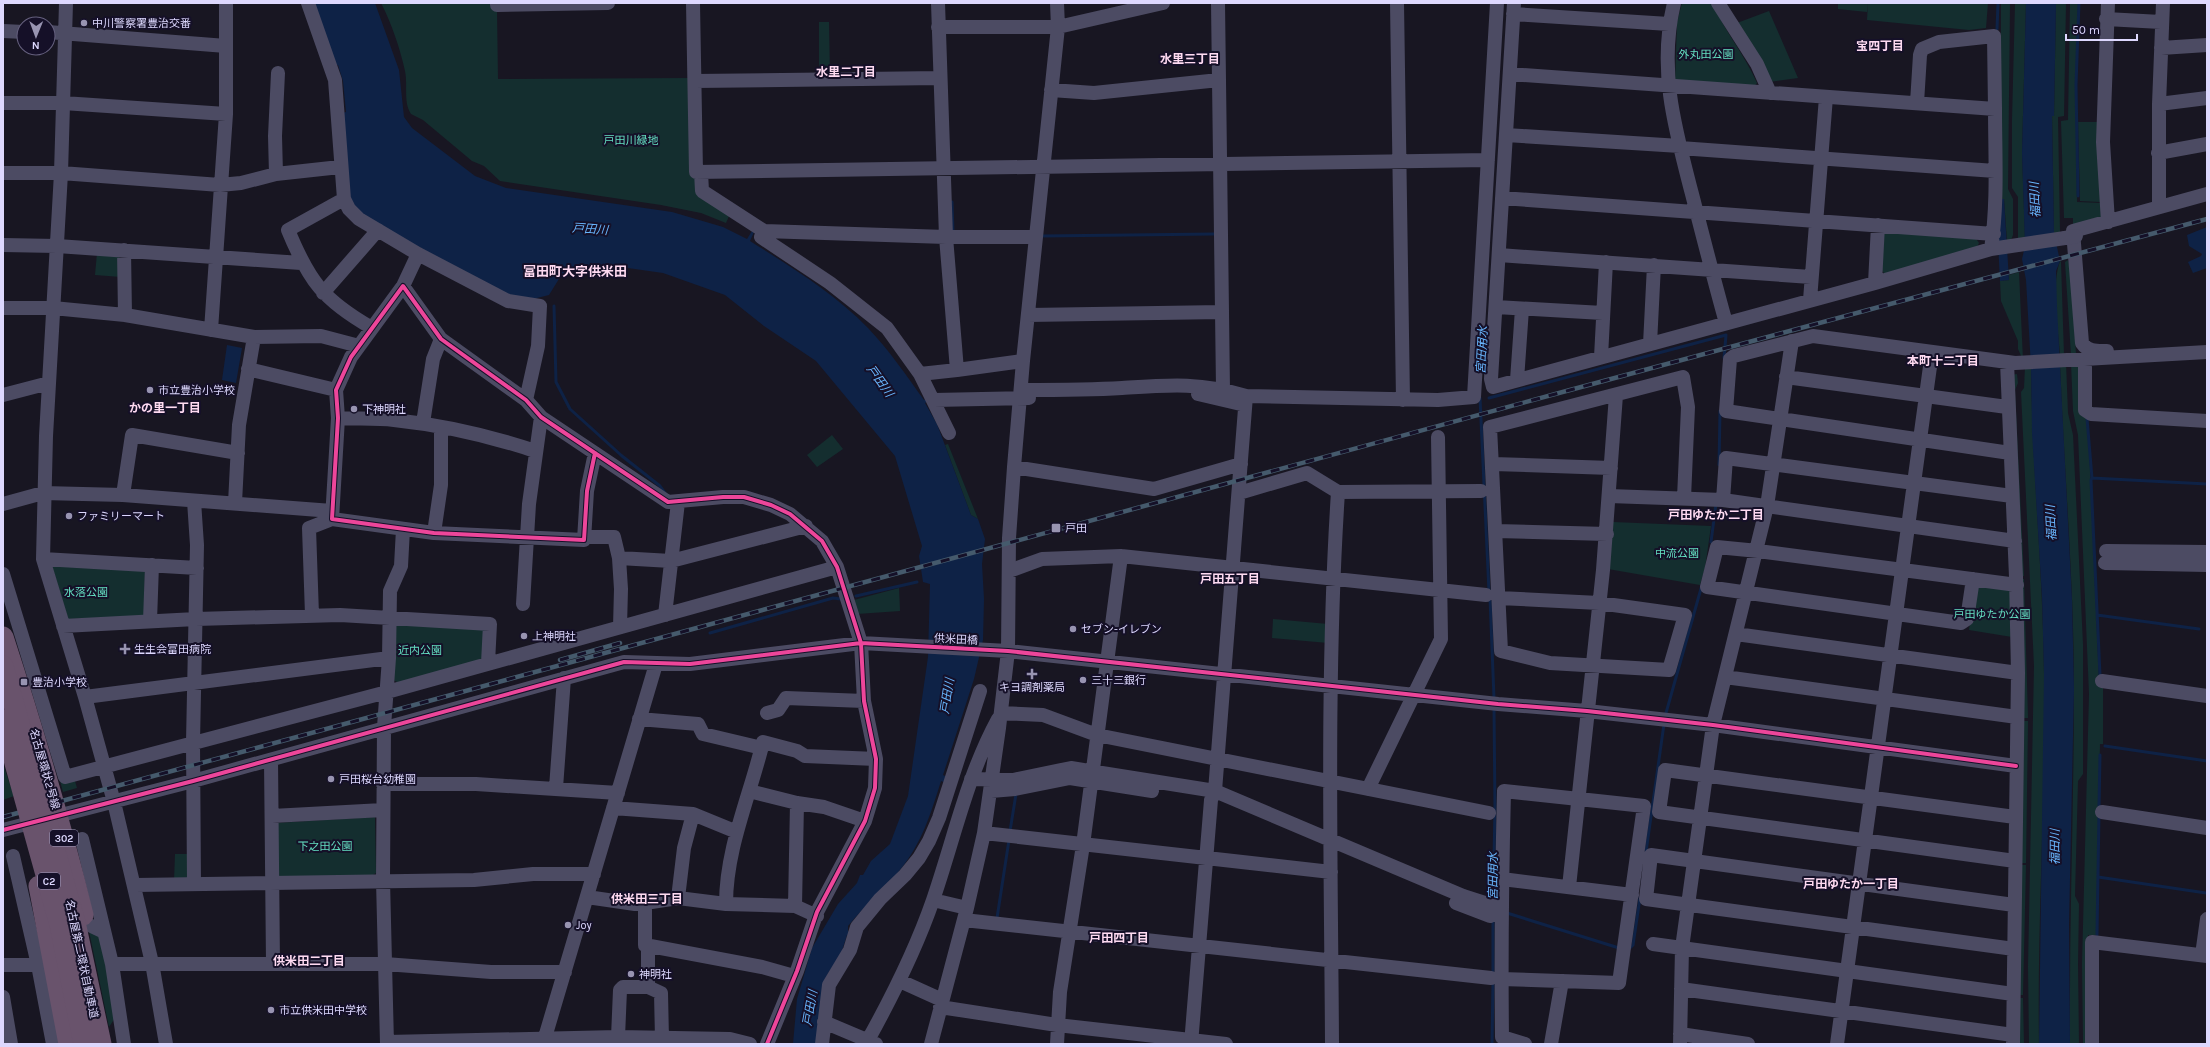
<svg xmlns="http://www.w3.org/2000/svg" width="2210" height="1047" font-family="Karla,'Noto Sans JP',sans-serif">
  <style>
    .green { fill: #142e2f }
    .water { fill: #0e2246 }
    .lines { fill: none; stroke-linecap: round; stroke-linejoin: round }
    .stream { stroke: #0e2246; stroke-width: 3 }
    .minor { stroke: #4c4b63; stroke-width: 14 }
    .highway { stroke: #69536c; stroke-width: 21 }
    .rail-casing { stroke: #455a6c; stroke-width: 4.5 }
    .rail { stroke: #151028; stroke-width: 3; stroke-dasharray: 9; stroke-linecap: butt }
    .minor-bridge { stroke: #4c4b63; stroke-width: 14 }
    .highway-bridge { stroke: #69536c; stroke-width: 21 }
    .cycleway-casing { stroke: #151028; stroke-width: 6 }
    .cycleway { stroke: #ed469a; stroke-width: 4 }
    .poi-dot { fill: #9894b1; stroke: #151028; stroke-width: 1.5 }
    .labels { text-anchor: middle; stroke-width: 4; stroke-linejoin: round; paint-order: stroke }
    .shield { fill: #151028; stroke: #a19cbe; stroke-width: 1 }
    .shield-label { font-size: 10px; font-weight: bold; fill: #ddd8fe }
    .poi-label { font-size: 11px; fill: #ddd8fe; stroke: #151028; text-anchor: start }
    .park-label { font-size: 11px; fill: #64dfc2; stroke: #151028 }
    .street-label { font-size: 11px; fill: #ddd8fe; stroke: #151028 }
    .neighbourhood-label { font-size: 12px; font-weight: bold; fill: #fedaf1; stroke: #151028 }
    .water-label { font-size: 12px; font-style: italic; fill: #68b5fd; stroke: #151028 }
    .quarter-label { font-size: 13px; font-weight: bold; fill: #fedaf1; stroke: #151028 }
  </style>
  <rect width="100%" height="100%" fill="#181622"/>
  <path class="green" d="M381 3H493L497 10 498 79 690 78 698 181 729 216 726 223 701 213 661 205 500 181 484 166 472 161 423 120 411 114C403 102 408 85 405 71 400 49 392 24 381 3Z
    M1682 3H1713C1724 31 1745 55 1757 83L1753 88 1675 82 1677 22Z
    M1838 3H1868L1867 12 1838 9Z
    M1868 3H1988L1986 28 1969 30 1867 20Z
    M2001 3H2010L2008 189 2013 199V235L2011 240 2007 241 2004 199H2001Z
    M2015 3H2026L2022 153 2025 238 2018 239V197L2012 188V120Z
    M2056 3H2066L2064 116 2058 117 2060 233H2054L2052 116H2054Z
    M2070 3H2078L2076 86 2077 202 2101 203V222L2073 227V218H2064L2061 121 2068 120Z
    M1769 11 1798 78 1769 82 1737 23Z
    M819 22H829L830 76H819Z
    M2078 122H2100V202L2080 201Z
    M1887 230 1975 237 1979 243 1976 249 1885 274 1881 270 1883 233Z
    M97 253 119 255 121 277 95 275Z
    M2068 260 2071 275 2076 354 2071 355 2065 262Z
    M2060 261 2061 262 2064 355H2060C2058 327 2051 287 2060 261Z
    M2019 272 2023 360 2018 349V341L2001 301 2000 281 2009 280V275Z
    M2060 363H2066L2068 413 2073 435 2083 644V774L2078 781 2075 896 2079 904 2078 964 2079 1044H2070C2069 925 2074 807 2074 688 2074 580 2064 472 2060 363Z
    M2071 363H2078L2082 413 2088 420 2099 681 2103 684V744H2100L2096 935H2088V1044H2083L2082 964 2089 694 2078 435 2073 411Z
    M2025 367H2031C2032 469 2043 571 2044 673 2046 797 2037 920 2039 1044H2029L2028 967 2034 666 2021 392 2024 388Z
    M2017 374 2018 383 2015 390 2024 576H2019L2010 375Z
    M832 435 843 449 817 467 807 455Z
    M948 444 978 519 971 515 945 445Z
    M1613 522 1711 526 1705 568 1700 585 1608 569Z
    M52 566 145 569 144 616 68 619Z
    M2019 578 2024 579 2028 718H2021Z
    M1979 585 2010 589 2012 637 1969 630 1975 587Z
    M899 588 900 611 857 614 854 600Z
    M1273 619 1328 624V643L1272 638Z
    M398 623 486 630 483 656 481 660 399 683 393 680 394 627Z
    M2021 721H2028L2026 863H2018Z
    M3 764 14 796 3 800Z
    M56 766 75 781 77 788 63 792Z
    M375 817 376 873 373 875 281 878 277 874 276 823Z
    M175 854H189L190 876 186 880 174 881Z
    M2018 865H2026L2023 995H2016Z
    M89 931 101 938 115 1018 109 1027Z
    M2016 998H2023L2024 1044H2017Z"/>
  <path class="water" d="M311 3H375L399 70 404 117 412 128 475 176 506 188 672 212 723 227 747 239 752 231 754 232 750 241C791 267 834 293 868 328 889 350 906 375 924 400L928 398 929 400 925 403 937 424 971 515 978 519 985 539 982 564 984 599 983 640 974 679 943 775 947 777 946 783 941 781C931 813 922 843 900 870 884 890 864 906 848 926V931L851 932 850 935H847L841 954 827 975 817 1044H793L797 999 812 948 838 904 857 883 860 875H863L871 861 890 844 908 796 928 657 930 584 923 582 919 556 922 546 895 456 816 361 764 326 725 295 663 273 628 268 591 266 573 268 562 274 549 295 533 299 507 296 361 215 349 202 342 113 346 112 343 81 338 65 334 66Z
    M2026 3H2056L2054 116H2052L2054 233 2060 261 2056 271 2057 307 2072 600 2074 689 2069 925 2070 1044H2039L2044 673 2042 597 2032 433 2031 367 2026 280 2022 259 2025 246 2022 153Z
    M2001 199H2004L2009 280 2000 281 1998 242Z
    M2207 227V268L2193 273 2188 262 2201 256 2202 254 2189 246 2187 235Z
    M227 345 242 348 236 383 222 380Z"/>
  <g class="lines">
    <path class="stream" d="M1997 29 1998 3
      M2078 196 2076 85 2079 3
      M952 202 953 232
      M1042 236 1214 234
      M554 306 556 382 570 409 622 456 660 486 665 493
      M1480 398 1489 592
      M1489 398 1726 335 1724 358
      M2087 418 2092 478 2091 480 2100 675
      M1719 465 1720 411
      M2092 478 2207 484
      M1711 542 1716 504
      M856 596 917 582
      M1490 598 1494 698
      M2097 615 2199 629
      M710 633 833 598 841 599
      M1666 713 1702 585
      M2105 746 2207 761
      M2099 809 2100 755
      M1010 831 1016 794
      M1646 852 1664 724
      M2098 877 2206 893
      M1493 902 1495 810 1494 709
      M1507 913 1619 948
      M997 918 1009 840
      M2097 935 2099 814
      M1629 949 1633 945 1640 898
      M1493 974V918
      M1492 1044 1493 982"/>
    <path class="minor" d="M66 3 61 173 46 436 43 559 85 697 114 802 152 963 166 1044
      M308 3 335 80 344 199 349 209 359 219 418 254 508 301 540 306 538 346 526 400
      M497 3V5L608 3
      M693 3 696 172 1488 160
      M938 3 946 237 957 370 1023 361
      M1218 3 1223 389
      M1397 3 1403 400
      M1514 3 1491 379 1493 387 1875 283 1991 249 2065 238
      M1674 3C1658 70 1675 129 1692 194 1703 237 1714 280 1726 323
      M1718 3 1757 64 1770 93
      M2108 3 2103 142 2108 222
      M1513 14 1669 24
      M2106 19 2161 22
      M938 27H1058L1163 3
      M3 31 24 32
      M48 32 226 46
      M2161 48 2207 45
      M1510 74 1995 109C1995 155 1998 203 1991 249
      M695 81 940 78
      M1051 90 1094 93 1219 80
      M3 103H63L226 114
      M1917 103 1920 55 1922 49 1939 42 1994 36 1995 109
      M2159 104 2207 98
      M1506 135 1680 146
      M1680 148 1995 171
      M2158 153 2207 144
      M701 172 702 191 764 231 946 237H1036
      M3 173H61L220 185 241 183 276 174 340 167
      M276 174 275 136 278 73
      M1502 198 1994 234
      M344 199 288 230C309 281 323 300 372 328
      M2159 207V104L2163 3
      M764 231 761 237 830 283 887 328 920 374 949 433
      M3 245 57 246 301 263
      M124 250 125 315
      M1499 255 1811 277
      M1875 283 1878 225
      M403 286 418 254
      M323 293 378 230
      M1810 300 1826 97
      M1496 307 1603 313
      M3 308H53L125 315 254 337 321 336 359 346
      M1028 315 1222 312
      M211 330 226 114V3
      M1650 344 1654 265
      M2107 351C2097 351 2088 352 2082 343L2073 231 2207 194
      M1601 357 1606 262
      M2007 362 2016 577 2018 673 2013 1044
      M2085 367V410L2091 414 2207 421
      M248 369 336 390
      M920 374 957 370
      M1786 377 2007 407
      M1517 380 1522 309
      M1022 390C1055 390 1089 390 1122 388 1168 385 1200 382 1246 396L1438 400 1474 397 1497 3
      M1198 394 1245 405
      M3 395 49 383
      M934 400 1029 398
      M338 418C357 419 376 418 394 420 442 425 490 436 535 451
      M423 423 433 359 441 339
      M595 453 587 491 584 540 434 533 332 519 338 418 336 390 351 357 403 286 441 339 526 400 541 417 668 502 723 497H744L771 505 790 514 822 541 837 567 861 643 864 701 876 759 875 788 865 821 817 912 797 971 767 1044
      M2010 453 1726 411 1730 359 1734 356 1813 336 2015 363 2207 352
      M1493 464 1611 468
      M1014 467 1154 489 1241 464
      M1239 493 1307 473 1338 492 1481 491
      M123 495 132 435 238 453
      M1609 496 1723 500
      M2012 496 1726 458 1723 500 2015 541
      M194 501 197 545 193 742 194 884
      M235 503 239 425 254 337
      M3 504 43 493 123 495 332 511
      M1496 531 1607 534
      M434 533 441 485V427
      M584 537H614L619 558
      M2106 551 2207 552
      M43 559 197 568
      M2105 563 2207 565
      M1009 571 1042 559 1121 556 1486 595
      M3 574 65 777 387 692 837 567
      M1973 579 1967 619 1961 623 1707 587 1717 547 1758 551 2017 585
      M1499 598 1599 603 1685 615 1669 670 1550 663 1501 651 1490 427 1683 377 1688 407 1684 498
      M523 604 529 504 541 417
      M312 615 309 528 332 519
      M665 615 678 502
      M150 621 152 565
      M63 626 196 619 340 615 490 624 488 663
      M620 627 621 589 619 558 671 561 806 526
      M1736 634 2018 673
      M1725 677 2017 717
      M2102 681 2207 696
      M85 697 389 658
      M767 713 778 710 786 698 864 701
      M1001 713 1043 715 1097 735 1489 813
      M639 719 698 724 703 734 762 748
      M271 760 273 964
      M971 779 1013 780 1071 768 1215 791 1463 896 1491 905
      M383 784H476L618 793
      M556 788 564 678
      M1368 789 1441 639 1438 437
      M749 791 797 803 824 807 865 821
      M991 791 1015 789 1070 778 1152 791
      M613 808 693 814 737 832
      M2102 812 2207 828
      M272 816 383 810
      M3 830 193 781 624 662 690 664 861 643 1008 651 1498 704 1587 711 1713 725 2016 766
      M984 833 1331 872
      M82 839 112 964 124 1044
      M2015 861 1659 812 1665 770 2015 817
      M1502 879 1632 895
      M135 885 474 880 533 874H594
      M1569 887 1603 570 1616 395
      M587 897 635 904 645 903
      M678 898 684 848 693 814
      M933 900 967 908
      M1456 903 1490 916
      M726 904C726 848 750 796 763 742L797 751 805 756 876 759
      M795 906 797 803
      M964 920 1491 978
      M85 923 104 932
      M1653 944 2013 994
      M2014 949 1646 899 1651 855 2014 905
      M2202 955 2207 919
      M112 964H385L491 972H565
      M3 965H38L13 856
      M38 965 53 1044
      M794 976 762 967 645 945V903L678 898 726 904 795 906 817 916
      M1501 979 1619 983 1644 806 1504 791C1502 873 1501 955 1502 1037L1525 1044
      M900 981 942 1000
      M648 987V946
      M1681 989 2013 1035
      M3 997 11 1044
      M940 1007 1057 1025 1226 1044
      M824 1022 876 1044
      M1680 1034 1748 1044
      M618 1037 620 990 623 987H648L661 993 662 1039
      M868 1040C893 995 916 949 933 900 954 839 967 776 998 719
      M387 1042 618 1037 730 1039 750 1044
      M387 1044 383 880 384 727 389 658 390 591 401 566 403 529
      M543 1044 656 664
      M822 1044 829 985 850 950 857 927 880 899 905 875 919 858 929 841 939 818 980 691
      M931 1044 967 908 984 833 999 728 1008 651 1009 538 1014 467 1023 361 1058 27 1057 3
      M1057 1044 1060 992 1083 845 1121 556
      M1191 1044 1211 800 1215 791 1246 396
      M1332 1044C1331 860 1326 675 1338 492
      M1551 1044 1562 981
      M1680 1044 1682 948 1713 725 1767 506 1792 341
      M1837 1044 1932 352
      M2092 1044V942L2207 956"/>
    <path class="highway" d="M3 637C33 729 60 821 83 915
      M39 886 69 1044"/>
    <g class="rail-casing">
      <path id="rail" d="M560 660 620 643
        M3 817 1570 390 2207 219"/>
    </g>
    <use href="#rail" class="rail"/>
    <path class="minor-bridge" d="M2065 238 2076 236"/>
    <path class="highway-bridge" d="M3 666 75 922 101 1044
      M3 720 60 925 84 1044"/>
    <g class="cycleway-casing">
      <path id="cycleway" d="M595 453 587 491 584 540 434 533 332 519 338 418 336 390 351 357 403 286 441 339 526 400 541 417 668 502 723 497H744L771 505 790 514 822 541 837 567 861 643 864 701 876 759 875 788 865 821 817 912 797 971 767 1044
        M3 830 193 781 624 662 690 664 861 643 1008 651 1498 704 1587 711 1713 725 2016 766"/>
    </g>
    <use href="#cycleway" class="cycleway"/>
  </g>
  <g class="poi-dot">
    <circle cx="84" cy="23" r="4"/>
    <circle cx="150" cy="390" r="4"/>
    <circle cx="354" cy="409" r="4"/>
    <circle cx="69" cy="516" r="4"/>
    <rect x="1051" y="523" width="10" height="10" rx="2"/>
    <circle cx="1073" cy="629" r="4"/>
    <circle cx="524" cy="636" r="4"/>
    <path d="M123 643h4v4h4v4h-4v4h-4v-4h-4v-4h4z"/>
    <path d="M1030 668h4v4h4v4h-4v4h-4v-4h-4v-4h4z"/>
    <circle cx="1083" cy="680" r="4"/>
    <rect x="20" y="678" width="8" height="8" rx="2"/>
    <circle cx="331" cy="779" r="4"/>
    <circle cx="568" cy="925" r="4"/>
    <circle cx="631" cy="974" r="4"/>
    <circle cx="271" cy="1010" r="4"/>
  </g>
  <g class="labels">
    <g class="shield">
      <rect x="50" y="830" width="28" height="16" rx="3"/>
      <rect x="38" y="873" width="22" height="16" rx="3"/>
    </g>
    <g class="shield-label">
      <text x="64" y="842">302</text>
      <text x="49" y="885">C2</text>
    </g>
    <g class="poi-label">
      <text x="92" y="27">中川警察署豊治交番</text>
      <text x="158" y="394">市立豊治小学校</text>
      <text x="362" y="413">下神明社</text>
      <text x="77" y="520">ファミリーマート</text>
      <text x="1065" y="532">戸田</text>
      <text x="1081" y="633">セブン-イレブン</text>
      <text x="532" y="640">上神明社</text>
      <text x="134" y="653">生生会富田病院</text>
      <text x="1091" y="684">三十三銀行</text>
      <text x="32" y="686">豊治小学校</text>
      <text x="1032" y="691" text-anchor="middle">キヨ調剤薬局</text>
      <text x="339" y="783">戸田桜台幼稚園</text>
      <text x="576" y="929">Joy</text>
      <text x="639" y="978">神明社</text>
      <text x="279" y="1014">市立供米田中学校</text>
    </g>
    <g class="park-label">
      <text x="1706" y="58">外丸田公園</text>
      <text x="631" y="144">戸田川緑地</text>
      <text x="1677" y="557">中流公園</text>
      <text x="86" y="596">水落公園</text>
      <text x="1992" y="618">戸田ゆたか公園</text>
      <text x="420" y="654">近内公園</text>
      <text x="325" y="850">下之田公園</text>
    </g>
    <g class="street-label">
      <text transform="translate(956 639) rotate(3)" y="4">供米田橋</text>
      <text transform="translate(45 769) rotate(74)" y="4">名古屋環状2号線</text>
      <text transform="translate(82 959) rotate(78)" y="4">名古屋第二環状自動車道</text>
    </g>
    <g class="neighbourhood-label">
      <text x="1880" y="50">宝四丁目</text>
      <text x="1190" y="63">水里三丁目</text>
      <text x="846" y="76">水里二丁目</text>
      <text x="1943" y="365">本町十二丁目</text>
      <text x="165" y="412">かの里一丁目</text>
      <text x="1716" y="519">戸田ゆたか二丁目</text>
      <text x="1230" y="583">戸田五丁目</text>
      <text x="1851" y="888">戸田ゆたか一丁目</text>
      <text x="647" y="903">供米田三丁目</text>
      <text x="1119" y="942">戸田四丁目</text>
      <text x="309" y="965">供米田二丁目</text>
    </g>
    <g class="water-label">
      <text transform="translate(2035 200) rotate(-93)" y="4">福田川</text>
      <text transform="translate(590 229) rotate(4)" y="4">戸田川</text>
      <text transform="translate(1482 350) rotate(-87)" y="4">宮田用水</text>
      <text transform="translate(880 381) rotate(54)" y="4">戸田川</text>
      <text transform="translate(2051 523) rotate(-93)" y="4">福田川</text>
      <text transform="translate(947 696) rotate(-81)" y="4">戸田川</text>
      <text transform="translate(2055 847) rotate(-90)" y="4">福田川</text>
      <text transform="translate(1493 876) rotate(-90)" y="4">宮田用水</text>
      <text transform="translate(810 1008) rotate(-80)" y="4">戸田川</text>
    </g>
    <g class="quarter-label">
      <text x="575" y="276">富田町大字供米田</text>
    </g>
  </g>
  <rect width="2210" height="1047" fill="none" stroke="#ddd8fe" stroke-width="8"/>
  <g transform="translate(36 36) rotate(181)"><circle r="19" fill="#151028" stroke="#65607e"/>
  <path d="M0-3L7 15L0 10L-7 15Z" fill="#9894b1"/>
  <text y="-6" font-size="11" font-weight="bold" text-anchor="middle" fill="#ddd8fe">N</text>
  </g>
  <path d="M2066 34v6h71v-6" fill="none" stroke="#ddd8fe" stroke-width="2"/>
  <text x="2072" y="34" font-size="12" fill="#ddd8fe" stroke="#151028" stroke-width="3" paint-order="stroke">50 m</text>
</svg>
